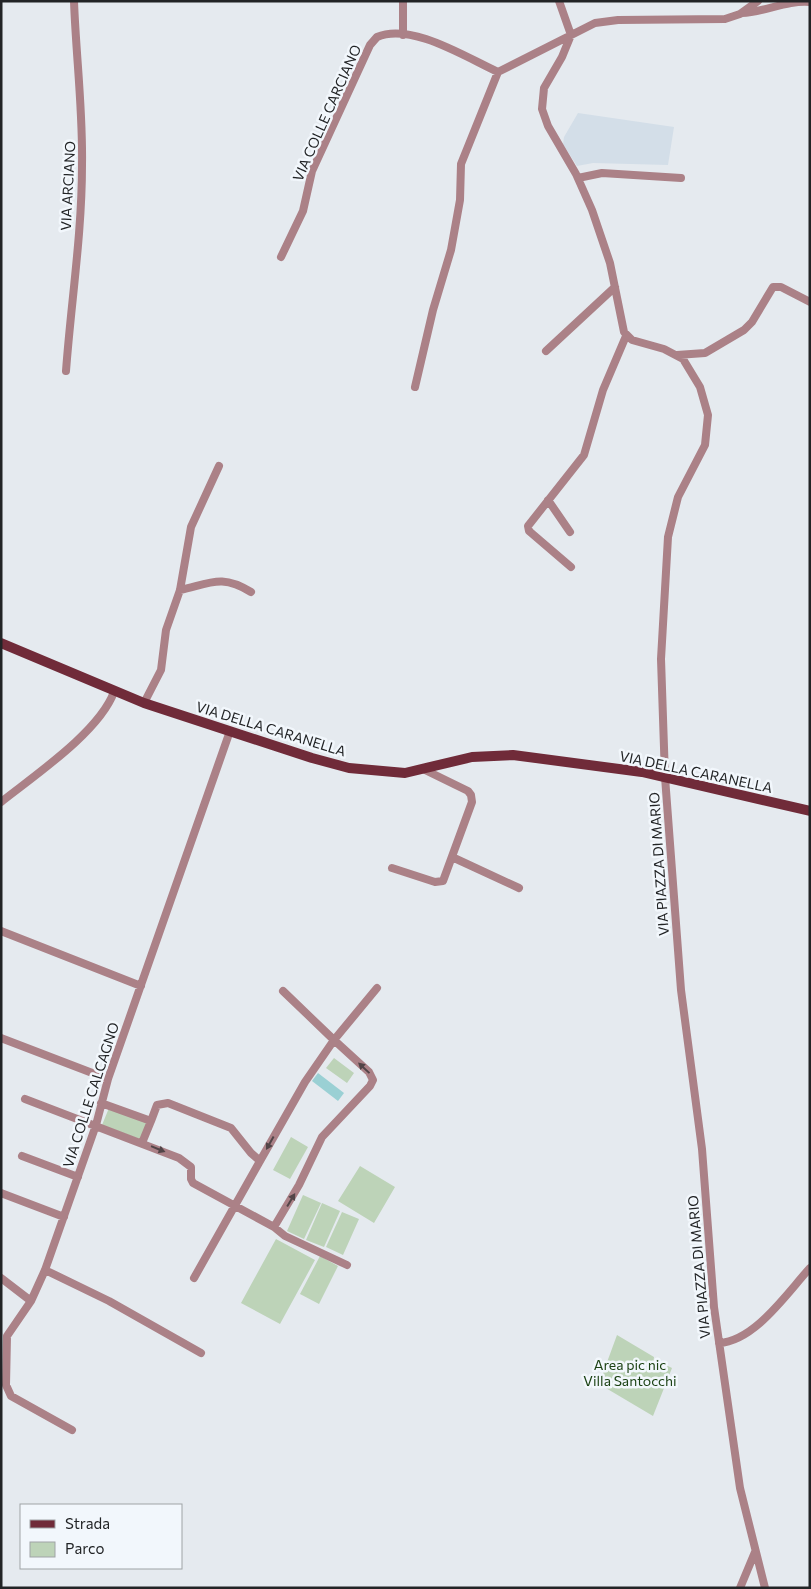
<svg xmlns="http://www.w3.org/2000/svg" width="811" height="1589" font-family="Commissioner,sans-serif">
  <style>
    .built { fill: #d3dee8 }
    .green { fill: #bdd3b8 }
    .water { fill: #9ad0d4 }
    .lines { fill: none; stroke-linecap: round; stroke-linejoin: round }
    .minor { stroke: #ab8187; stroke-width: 8 }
    .major { stroke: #702b39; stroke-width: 10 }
    .oneway { fill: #524548 }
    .labels { text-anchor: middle; stroke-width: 5; stroke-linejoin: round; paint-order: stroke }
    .street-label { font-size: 14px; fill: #222426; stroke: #f2f7fc }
    .park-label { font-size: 14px; fill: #1c4214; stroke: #f2f7fc }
  </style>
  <rect width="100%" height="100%" fill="#e5eaef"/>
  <path class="built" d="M578 113 674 127 668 165 593 163 577 166 563 144 564 137Z"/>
  <path class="green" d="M334 1058 354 1073 347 1083 326 1068Z
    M109 1108 148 1123 142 1140 102 1125Z
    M291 1137 308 1147 290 1179 273 1170Z
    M360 1166 395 1187 374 1223 338 1201Z
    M303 1195 321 1203 304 1239 287 1231Z
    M322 1203 340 1211 324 1247 306 1240Z
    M342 1212 359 1219 343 1255 326 1247Z
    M276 1239 315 1260 280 1324 241 1303Z
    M320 1256 338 1266 319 1304 300 1294Z
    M617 1335 654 1357 653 1365 660 1368 666 1365 672 1368 653 1416 599 1384Z"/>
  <path class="water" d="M318 1073 344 1093 338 1101 312 1081Z"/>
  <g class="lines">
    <path class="minor" d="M403 1V35
      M559 1 571 35 562 57 544 88 542 109 548 126 576 174 592 210 610 263 624 332 632 340 664 349 683 359 700 387 708 415 705 445 678 497 668 537 661 659 665 777 681 990 702 1149 714 1307 740 1488 765 1588
      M742 13C765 12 787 0 810 2
      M578 178 602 173 681 178
      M281 257 303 211 312 171 370 45 377 37C411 22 467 58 498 72L595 23 618 20 725 19 740 14 758 1
      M546 351 615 287
      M677 355 705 353 744 330 752 322 773 287H781L810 302
      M66 371C71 303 82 234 82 165 83 110 76 56 74 1
      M415 387 433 310 451 250 460 200 461 164 498 72
      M548 500 570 532
      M571 567 529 531 528 526 584 455 603 390 626 336
      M180 590C211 583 222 574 251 592
      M144 703 161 670 166 630 180 590 191 527 219 466
      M1 802C35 775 99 732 114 692
      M452 857 519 888
      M392 868 435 882 443 881 472 802 471 795 468 791 425 770
      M1 931 141 986
      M283 991 334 1040 377 988
      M1 1038 108 1079
      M25 1099 179 1158 191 1167V1179L193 1183 274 1227 299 1185 322 1137 370 1086 373 1080 369 1072 334 1040 305 1082 260 1161 251 1153 231 1128 168 1103 157 1105 151 1121 101 1103
      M142 1143 151 1121
      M22 1156 78 1177
      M1 1193 64 1217
      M274 1227 285 1236 347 1265
      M45 1270 109 1301 201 1353
      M1 1278 31 1301
      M194 1278 260 1161
      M719 1343C755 1341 787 1293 810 1268
      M72 1430 11 1396 6 1385 7 1336 31 1301 45 1270 96 1125 108 1079 230 731
      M740 1588 755 1552"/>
    <path class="major" d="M1 643 144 703 312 758 349 768 405 773 472 757 513 755 642 772 810 811"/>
  </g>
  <defs><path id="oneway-solid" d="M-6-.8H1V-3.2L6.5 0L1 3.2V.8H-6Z" transform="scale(1.25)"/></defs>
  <g class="oneway">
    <use href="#oneway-solid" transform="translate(364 1068) rotate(-137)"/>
    <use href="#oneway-solid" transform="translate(270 1143) rotate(119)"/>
    <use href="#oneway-solid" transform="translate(158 1149) rotate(22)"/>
    <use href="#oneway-solid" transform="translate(291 1200) rotate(-59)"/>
  </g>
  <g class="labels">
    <g class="street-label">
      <text transform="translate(327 113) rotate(-66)" y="5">VIA COLLE CARCIANO</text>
      <text transform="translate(68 186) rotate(-87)" y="5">VIA ARCIANO</text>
      <text transform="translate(271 729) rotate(17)" y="5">VIA DELLA CARANELLA</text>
      <text transform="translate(696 772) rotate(12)" y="5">VIA DELLA CARANELLA</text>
      <text transform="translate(659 864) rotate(-94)" y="5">VIA PIAZZA DI MARIO</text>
      <text transform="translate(91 1095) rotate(-72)" y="5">VIA COLLE CALCAGNO</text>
      <text transform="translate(699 1267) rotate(-95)" y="5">VIA PIAZZA DI MARIO</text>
    </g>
    <g class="park-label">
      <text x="630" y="1370">Area pic nic<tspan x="630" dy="16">Villa Santocchi</tspan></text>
    </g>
  </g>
  <rect width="811" height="1589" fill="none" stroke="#222426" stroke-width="5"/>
  <rect x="20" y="1504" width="162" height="65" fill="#f2f7fc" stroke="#9fa3a6"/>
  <rect x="30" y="1520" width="25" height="8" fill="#702b39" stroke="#9fa3a6"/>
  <text x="65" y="1529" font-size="15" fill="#222426">Strada</text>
  <rect x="30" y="1542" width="25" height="15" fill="#bdd3b8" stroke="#9fa3a6"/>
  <text x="65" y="1554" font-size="15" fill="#222426">Parco</text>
</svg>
